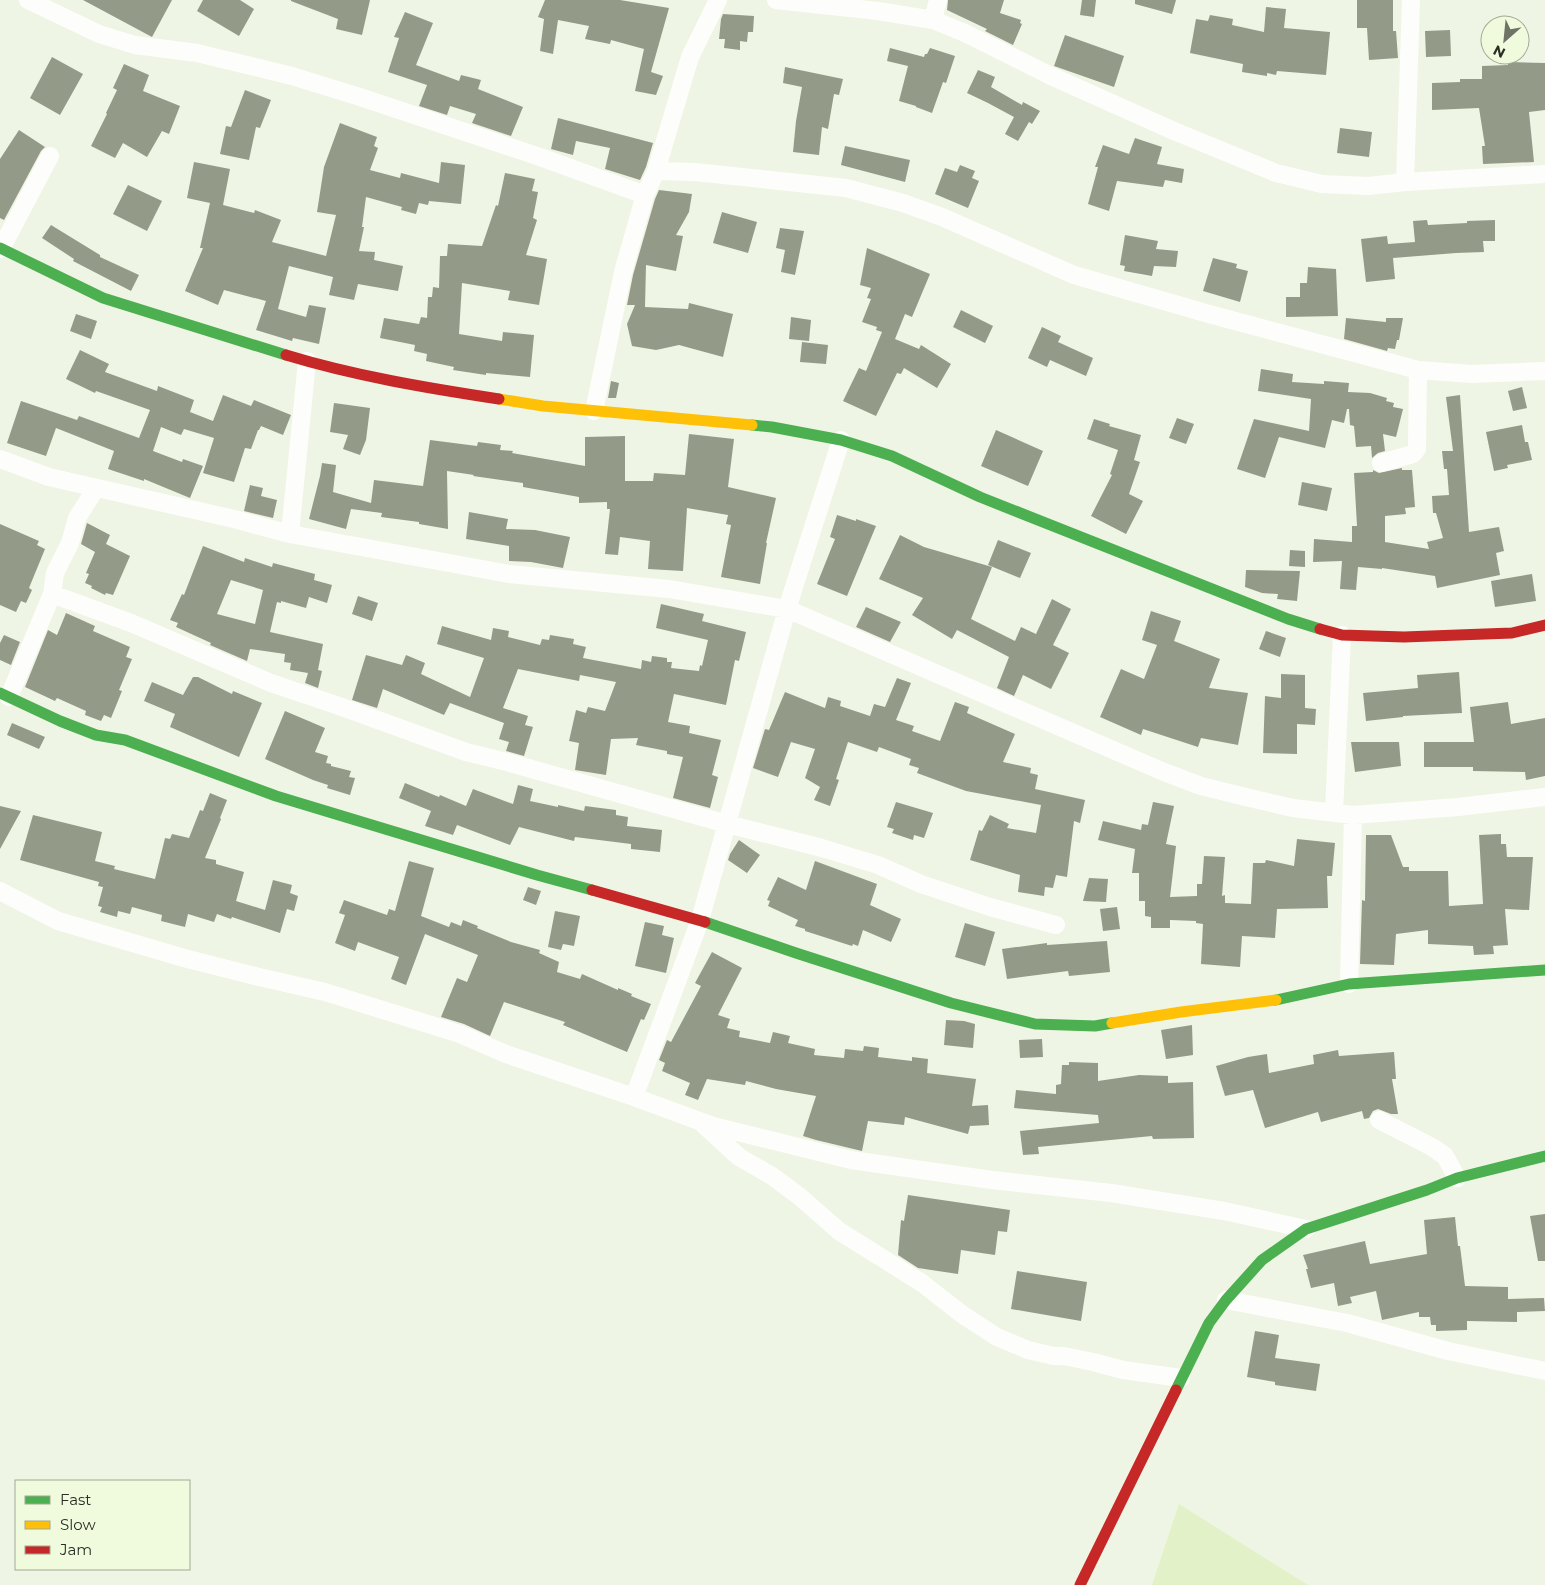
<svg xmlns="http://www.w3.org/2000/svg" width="1545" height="1585" font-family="Montserrat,sans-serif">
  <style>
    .green { fill: #e2f1c8 }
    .building { fill: #949a88; fill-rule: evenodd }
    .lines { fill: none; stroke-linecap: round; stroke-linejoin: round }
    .street { stroke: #fdfefb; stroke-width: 18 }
    .fast { stroke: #4caf50; stroke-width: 11 }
    .slow { stroke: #ffc107; stroke-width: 11 }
    .jam { stroke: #c62828; stroke-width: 11 }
  </style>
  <rect width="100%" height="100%" fill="#eff5e4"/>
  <path class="green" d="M1179 1504 1308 1585H1152Z"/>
  <path class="building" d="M83 0H172L152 37Z
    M203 0H240L254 9 239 36 197 11Z
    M291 0H370L362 35 336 29 338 19 291 1Z
    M545 0H620L669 8 651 72 663 76 656 95 635 91 644 49 611 40 610 44 585 39 589 26 558 20 553 54 540 51 544 19 538 17Z
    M948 0H1004L1000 13 1021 20 1020 23 1022 24 1013 45 985 31 987 29 947 10Z
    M1082 0H1096L1094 17 1080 15Z
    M1135 0H1176L1172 14 1135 4Z
    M1357 0H1393V31H1396L1398 58 1369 60 1367 28H1357Z
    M1266 7 1286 9 1284 28 1330 32 1326 75 1277 71 1276 75 1267 73V76L1242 72 1243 64 1190 53 1196 19 1208 21 1210 15 1233 19 1232 25 1264 32Z
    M405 12 433 23 416 65 459 81 461 75 481 80 478 89 523 107 511 136 472 123 476 114 450 106 447 115 419 106 427 85 388 72 399 38 394 37Z
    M723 14 754 16 753 32H748L747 42 740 41V50L724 48 725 39H719L721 19Z
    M1450 30 1451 56 1426 57 1425 31Z
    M1065 35 1124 56 1114 87 1054 66Z
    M890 48 924 57 925 54H927L930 48 955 56 946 83 943 82 932 113 916 107V106L899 101 908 66 887 61Z
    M52 57 83 74 60 115 30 98Z
    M1508 62 1545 63V110L1529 112 1534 162 1483 164 1482 146H1485L1479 108 1432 110V83L1460 82V79H1482V66L1508 65Z
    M124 64 149 75 143 91 180 106 169 134 162 131 147 157 123 143 115 158 91 146 107 114 106 113 117 90 113 88Z
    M785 67 843 79 839 95 834 94 828 129 822 127 819 155 793 152 796 121 802 87 783 83Z
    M978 70 995 77 991 87 1022 105 1023 102 1040 111 1032 124 1029 122 1018 141 1005 134 1014 117 988 103 967 93Z
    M245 90 271 100 260 128 256 127 249 160 220 154 226 126 231 127Z
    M558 118 653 143 646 167 640 180 605 169 610 148 576 141 573 155 551 149Z
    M340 123 377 137 374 146 378 148 370 170 400 178 401 173 439 183 441 162 465 165 461 204 429 201 428 205 419 203 416 214 401 210 402 207 366 197 362 227H364L359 251 375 252 374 260 403 266 398 291 358 284 354 300 329 295 333 277 289 266 278 309 306 317 309 305 326 308 319 344 293 338 292 341 256 330 266 301 224 290 218 305 185 291 203 248H200L210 203 187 198 194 162 230 169 223 205 254 213 255 210 281 220 272 242 326 256 336 215 317 212 324 167Z
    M1340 128 1372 132 1369 157 1337 153Z
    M19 130 45 147 41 151 4 220 0 218V159Z
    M1135 138 1162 147 1157 164 1184 169 1182 183 1165 180 1163 187 1117 181 1109 211 1088 204 1098 167H1095L1103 145 1129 154Z
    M845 146 910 160 905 182 841 165Z
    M960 165 975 171 972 178 979 181 968 208 935 194 945 168 957 172Z
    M505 173 535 179 532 191 538 192 533 218 537 220 526 255 547 259 539 305 508 300 510 291 462 283 459 334 502 341 503 332 534 335 530 377 486 373V375L453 370 454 367 426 361 427 354 414 351 415 345 380 338 384 318 419 324 421 317 427 318 428 297H432L433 287 439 288 440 256H447L448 244 482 246 496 205 498 206Z
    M128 185 162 201 147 231 113 214Z
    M659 190 692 194 689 212 676 235 683 236 676 271 646 265 645 307 688 309 689 303 733 314 723 357 679 345 656 350 632 346 627 324 635 305H627L633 275 655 199Z
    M722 212 757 222 748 253 713 243Z
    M1427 220 1428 225 1467 223V221L1495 220V241H1483L1484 252 1456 253 1393 258 1395 279 1366 282 1361 239 1387 236 1388 244 1415 242 1413 221Z
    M51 225 100 255V257L139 275 131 291 73 261 74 259 42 238Z
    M780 228 804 231 795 275 781 272 785 250 776 248Z
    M1125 235 1158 241 1156 249 1178 251 1176 267 1154 266 1152 276 1124 271 1125 266 1120 265Z
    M867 248 930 274 912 317 905 314 895 339 919 349 921 345 951 364 937 388 904 368 901 374 897 373 876 416 843 401 859 368 866 371 882 332 876 330 877 327 862 322 871 299 867 298 871 288 860 285Z
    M1213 258 1237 264 1236 268 1248 271 1240 302 1203 291Z
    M1308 267 1336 269 1338 316 1286 317V297H1300V283H1307Z
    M961 310 993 326 985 343 953 327Z
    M76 314 97 321 91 339 70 331Z
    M791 317 811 320 809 341 789 339Z
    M1346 318 1386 322V318H1403L1399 340H1397L1395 349 1388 348 1387 351 1344 339Z
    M1042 327 1061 336 1058 342 1093 358 1086 376 1050 360 1047 367 1028 358Z
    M802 342 828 345 826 364 800 362Z
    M80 350 109 364 105 372 157 391 158 386 194 400 190 412 213 421 223 395 251 406 254 400 291 415 283 435 261 426 259 430H258L251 449 245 448 234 482 203 473 214 438 184 429 181 435 161 427 153 451 182 462 183 459 203 466 190 498 144 479V481L108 469 114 451 56 428 46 456 7 443 21 401 77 420 79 416 139 438 150 410 96 391 95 393 66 379Z
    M1261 369 1293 374 1292 382 1324 384V381L1349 383 1348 392 1370 393 1387 398 1386 401 1394 403 1393 407 1403 409 1396 437 1383 434 1385 451 1378 453 1372 458 1371 446 1356 447 1354 426 1350 425 1349 409H1347L1344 423 1332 420 1325 448 1279 437 1265 478 1237 469 1254 419 1309 431 1311 399 1258 391Z
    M611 381 619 383 616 398H608Z
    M1522 387 1527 408 1513 411 1508 391Z
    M1460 395 1469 532 1499 527 1504 551 1496 553 1500 575 1437 588 1435 576 1382 568V569L1358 567 1356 590 1340 589 1342 561 1313 562 1314 539 1352 542V526H1357L1354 473 1373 472V470L1379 473 1402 468V470H1412L1415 507 1405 508 1406 514 1385 516V542L1429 549 1427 542 1443 538 1436 513H1433L1432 496 1449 495 1447 469H1444L1442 451H1453L1446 397Z
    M334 403 370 408 366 440 360 455 343 449 348 435 330 432Z
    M1177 418 1194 424 1186 444 1169 438Z
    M1094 419 1110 424 1109 426 1141 435 1134 460 1140 462 1129 494 1143 501 1126 534 1091 516 1112 475 1110 474 1118 450 1087 439Z
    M1522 425 1525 442H1528L1532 460 1507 465 1508 468 1494 471 1486 432Z
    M996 430 1043 451 1028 486 981 466Z
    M689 434 734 439 728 487 776 498 766 543H767L760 584 721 577 731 525 726 524 728 515 687 508 683 571 648 569 650 541 620 537 618 555 605 554 610 509H607V502L579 503V497L523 487V483L473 476 474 475 447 471 448 529 419 524V522L381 517 382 513 351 509 346 529 309 519 320 476 322 463 336 465 333 492 371 503 374 480 423 486 430 440 477 446 478 442 501 445 500 450 513 451 512 453 585 466V437L625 436V481H653L654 473 685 475Z
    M1302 482 1332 488 1327 511 1298 505Z
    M250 485 263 488 261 496 277 500 273 518 244 511Z
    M469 512 508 519 506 529 535 530 570 537 563 568 531 562 509 561V546L466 539Z
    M837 515 856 521V519L876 526 847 596 817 584 835 539 830 537Z
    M87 523 110 535 106 544 130 556 113 595 106 593 105 595 91 588 92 586 85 583 89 574 86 573 95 552 81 544Z
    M0 524 39 541 37 545 45 549 29 588 32 590 26 603 21 601 16 612 0 605Z
    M900 535 924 547 992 567 971 619 1015 641 1021 627 1036 634 1052 599 1071 609 1053 645 1069 653 1051 689 1023 675 1014 696 997 688 1009 657 957 630 952 639 912 615 923 598 879 579Z
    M998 540 1031 553 1020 578 988 565Z
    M203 546 244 562 245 558 272 567 273 563 315 574 314 580 332 585 327 603 309 597 306 608 281 601V603L277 602 270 632 323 644 318 670 322 671 318 688 305 683 308 673 290 670 291 663 284 662 285 654 250 649 247 661 210 645 211 643 176 627 178 623 170 620 182 594 184 595ZM231 580 263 590 255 624 217 614Z
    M1290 550 1305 551V567L1289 566Z
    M1246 570 1300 571 1297 601 1277 599 1278 594 1262 593 1245 587Z
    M1532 574 1536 601 1495 607 1491 581Z
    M358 596 378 603 372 621 352 614Z
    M661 604 704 614 702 621 746 632 739 661 735 660 726 705 674 694 668 722 690 726 689 733 721 740 712 775 718 777 710 808 673 798 683 757 667 754V751L636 745 638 738 611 739 606 775 575 770 579 743 569 741 576 710 586 713 588 707 605 711 616 682 580 675 579 681 518 669 503 708 528 716 525 725 533 727 524 756 506 751 509 742 499 739 504 723 450 703 444 715 383 689 377 708 352 700 366 655 402 665 406 655 425 663 421 674 470 697 484 658 437 644 442 626 491 640 493 628 509 631 508 637 540 645 542 639 549 640 550 635 574 639 573 644 586 647 583 658 641 669 642 660 651 662 652 656 667 658V662H672L671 668 699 671 700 665 702 666 708 640 656 628Z
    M866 607 901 622 890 642 856 627Z
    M1151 611 1181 621 1174 641 1220 659 1209 688 1248 693 1238 745 1201 738 1198 747 1143 729 1141 735 1100 717 1121 669 1144 679 1157 645 1142 640Z
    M66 613 95 626 93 631 130 647 126 657 132 659 119 690 122 691 111 718 104 715 101 721 85 715 86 711 57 698 55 701 25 687 48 630 57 635Z
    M1266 631 1286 638 1280 657 1259 649Z
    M4 635 20 642 11 665 0 660V643Z
    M1459 672 1462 713 1403 716V717L1366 721 1363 693 1418 688 1417 675Z
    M1281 674 1305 675V708L1316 709 1315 725 1297 724V754L1263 753 1265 696 1281 698Z
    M193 677H198L232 694 233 691 262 703 239 757 170 727 175 714 144 701 152 682 183 695Z
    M897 678 911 683 896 720 914 726 912 731 940 741 955 702 969 707 967 713 1015 734 1003 762 1031 768 1030 773 1038 775 1035 789 1085 800 1080 823 1074 821 1067 877 1056 875 1053 888 1045 887 1044 896 1018 892 1020 875 970 860 979 830 982 831 990 815 1009 824 1007 828 1036 833 1041 805 966 791 917 773 919 768 909 765 911 759 879 747 877 752 848 742 836 779 839 780 830 806 814 800 820 787 805 778 815 749 791 742 778 777 753 768 765 729 769 730 785 692 825 708 828 697 841 701 840 706 870 716 874 704 885 707Z
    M1508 702 1511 724 1545 718V776L1526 780 1525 772 1473 771V767H1424V742H1474L1470 707Z
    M285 711 325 728 315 752 328 756 326 763 331 764V766L351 771 349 777 355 778 350 795 327 788 328 785 313 780 265 759Z
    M12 723 45 737 39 749 7 735Z
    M1351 742H1399L1401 766 1355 772Z
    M405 783 439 797 440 795 466 806 473 789 513 804 518 785 533 789 530 801 558 807V805L584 811 585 806 616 810V815L628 817 627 826 662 830 660 852 631 849V844L575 837 574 841 519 827 510 845 457 825 453 835 425 826 431 811 399 798Z
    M210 793 227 800 220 818 221 819 205 858 216 860V864L244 872 236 901 265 910 273 880 292 885 290 893 298 896 294 911 287 909 280 933 232 917 231 919 217 914 214 922 188 914 185 927 161 921 162 915 132 907 130 914 118 911 117 917 100 912 102 907 98 906 103 887 98 886 99 882 20 860 33 815 102 832 95 861 115 866 114 869 155 879 165 838 170 839 172 834 189 838 200 810 203 811Z
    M896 802 933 813 924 838 914 835 913 840 892 833 894 829 887 827Z
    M1153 802 1174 806 1166 844 1176 846 1170 897 1197 896V884H1202L1204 856 1225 857 1222 896 1225 895V903L1251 904 1253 863H1265L1266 860 1294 866 1297 839 1335 843 1332 876H1327L1328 908 1277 909 1275 938 1242 936 1240 967 1201 964 1203 924 1196 923V921L1170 920V928H1151V917L1145 916V901H1139V873H1132L1135 849 1098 840 1103 821 1141 830 1142 824 1148 825Z
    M0 806 21 811 0 849Z
    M1501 834V844H1506L1507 857H1533L1529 910 1505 909 1508 945 1493 946 1494 954 1474 955 1473 946 1428 944V930L1396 934 1394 965 1360 964 1362 900 1365 901 1366 835H1391L1403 867H1409V871H1448L1449 906 1483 904 1479 835Z
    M739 840 760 855 747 873 728 860 730 854Z
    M409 861 434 868 421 916 449 927 451 922 461 926 463 920 478 926 477 928 511 942 540 950 539 953 559 962 557 972 580 979 582 974 618 990V988L632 994 631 996 651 1004 644 1020 641 1019 627 1052 563 1025 565 1022 504 1002 490 1036 464 1024 441 1017 457 978 467 982 478 955 425 934 406 985 391 979 399 957 358 942 355 951 335 943 345 915 339 913 344 900 387 915 389 909 395 911Z
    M815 861 877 884 870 905 901 919 891 942 863 930 858 946 853 944 852 946 805 931V929L795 926 798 920 768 906 770 901 767 900 778 877 806 890Z
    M1089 878 1108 879 1106 902 1083 901Z
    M528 887 541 891 536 905 523 900Z
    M1117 907 1120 929 1103 931 1100 909Z
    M555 911 580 916 574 946 563 944 561 950 548 947Z
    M645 922 664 926 662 935 674 938 666 973 635 966Z
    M965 923 995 932 985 966 955 957Z
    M1107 941 1110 972 1069 976 1068 971 1007 979 1002 949 1047 943V945Z
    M712 952 742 968 718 1015 730 1019 727 1028 740 1031 739 1037 770 1043 773 1032 790 1036 788 1043 815 1049 814 1055 844 1058 845 1049 863 1051 864 1046 879 1048 878 1057 912 1061V1057L928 1059 927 1073 976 1079 972 1106 988 1105 989 1125 970 1126 968 1134 905 1117 904 1125 868 1121 862 1151 816 1140 803 1136 816 1096 776 1089 746 1081 745 1085 707 1079 698 1100 685 1095 690 1083 662 1071 665 1063 659 1060 667 1040 671 1042 701 986 695 983Z
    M946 1020 964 1021 975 1024 973 1048 944 1045Z
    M1192 1025 1193 1055 1166 1059 1161 1030Z
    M1042 1039 1043 1057 1020 1058 1019 1040Z
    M1338 1050 1339 1056 1394 1052 1396 1079H1392L1398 1114H1391L1378 1109 1373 1111 1369 1118 1364 1119 1362 1111 1321 1122 1318 1112 1265 1128 1253 1090 1225 1096 1216 1066 1248 1057 1267 1054 1269 1073 1314 1064 1313 1055Z
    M1069 1062 1098 1063V1081L1139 1075 1168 1076V1083L1193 1082 1194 1138 1153 1139 1152 1136 1038 1147 1039 1154 1023 1155 1020 1131 1099 1123 1098 1115 1014 1108 1016 1090 1056 1094V1085L1061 1084 1062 1065H1069Z
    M908 1195 1010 1210 1007 1232 998 1231 995 1255 961 1250 958 1274 918 1268 898 1255 901 1220 904 1221Z
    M1545 1214V1261H1538L1530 1216Z
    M1455 1217 1458 1246H1460L1465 1286 1508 1287V1299L1544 1298 1545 1311 1517 1312V1322L1467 1321V1330L1436 1331V1325H1431L1430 1317H1419V1312L1382 1320 1376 1291 1350 1297 1352 1303 1338 1306 1334 1283 1311 1288 1306 1269H1308L1303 1255 1365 1241 1370 1264 1427 1254 1424 1220Z
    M1017 1271 1087 1282 1081 1321 1011 1309Z
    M1255 1331 1279 1335 1275 1358 1320 1364 1316 1391 1275 1385V1382L1247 1377Z"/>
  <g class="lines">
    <path class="street" d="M28 0 99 34 135 45 197 53 292 76 360 97 540 157 645 195
      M776 0 878 11 933 20 965 33 1051 76 1174 131 1276 173 1322 184 1368 186 1405 182 1545 174
      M933 20 938 0
      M656 171 695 172 846 188 903 203 942 217 1074 275 1209 314 1418 370 1472 374 1545 371
      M1405 182 1411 0
      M1 249 50 156
      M594 411 623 272 645 195 656 171 690 57 718 0
      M0 459 49 477 234 519 290 534 307 361
      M1381 463 1413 454 1417 449 1418 370
      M290 534 509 574 669 589 787 609 1164 772 1201 786 1250 798 1293 808 1353 815 1458 807 1545 797
      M52 594 131 623 271 683 342 707 466 752 507 762 727 824 822 848 878 865 921 884 990 907 1056 925
      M9 697 52 594 55 573 70 543 77 518 96 488
      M1334 812 1342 635
      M0 891 58 921 184 958 259 977 325 992 460 1034 506 1054 634 1097 713 1126 851 1160 992 1180 1111 1193 1224 1211 1306 1229
      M1349 984 1353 815
      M634 1097 700 920 787 609 841 440
      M1379 1120 1432 1147 1445 1156 1457 1178
      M704 1125 739 1157 772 1176 799 1196 839 1231 922 1283 963 1315 997 1337 1028 1350 1054 1356H1064L1093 1362 1123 1370 1181 1378
      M1226 1300 1347 1323 1448 1351 1545 1371"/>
    <path class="fast" d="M0 248 103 298 286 355
      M752 425 772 427 841 440 892 456 980 497 1288 619 1320 629
      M0 693 60 721 96 735 125 740 276 796 537 875 592 890
      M705 922 796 953 951 1003 1035 1024 1095 1026 1112 1023
      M1276 1000 1349 984 1545 970
      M1176 1390 1209 1323 1226 1300 1262 1260 1306 1229 1427 1190 1457 1178 1545 1156"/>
    <path class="slow" d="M499 399 543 406 752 425
      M1112 1023 1181 1012 1276 1000"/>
    <path class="jam" d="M286 355C355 376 427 388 499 399
      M1320 629 1342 635 1404 637 1512 633 1545 625
      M592 890 705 922
      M1080 1585 1176 1390"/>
  </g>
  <rect x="15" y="1480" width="175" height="90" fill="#f0fbde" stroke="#a1a994"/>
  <rect x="25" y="1496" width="25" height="8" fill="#4caf50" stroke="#a1a994"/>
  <text x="60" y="1505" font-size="15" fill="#2a2e24">Fast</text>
  <rect x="25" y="1521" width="25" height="8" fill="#ffc107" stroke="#a1a994"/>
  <text x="60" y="1530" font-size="15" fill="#2a2e24">Slow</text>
  <rect x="25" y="1546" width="25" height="8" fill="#c62828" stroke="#a1a994"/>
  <text x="60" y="1555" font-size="15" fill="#2a2e24">Jam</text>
  <g transform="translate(1505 40) rotate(207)"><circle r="24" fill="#f0fbde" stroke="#a1a994"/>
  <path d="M0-4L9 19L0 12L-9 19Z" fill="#6f7467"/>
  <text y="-8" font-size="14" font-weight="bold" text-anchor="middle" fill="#2a2e24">N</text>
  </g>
</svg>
